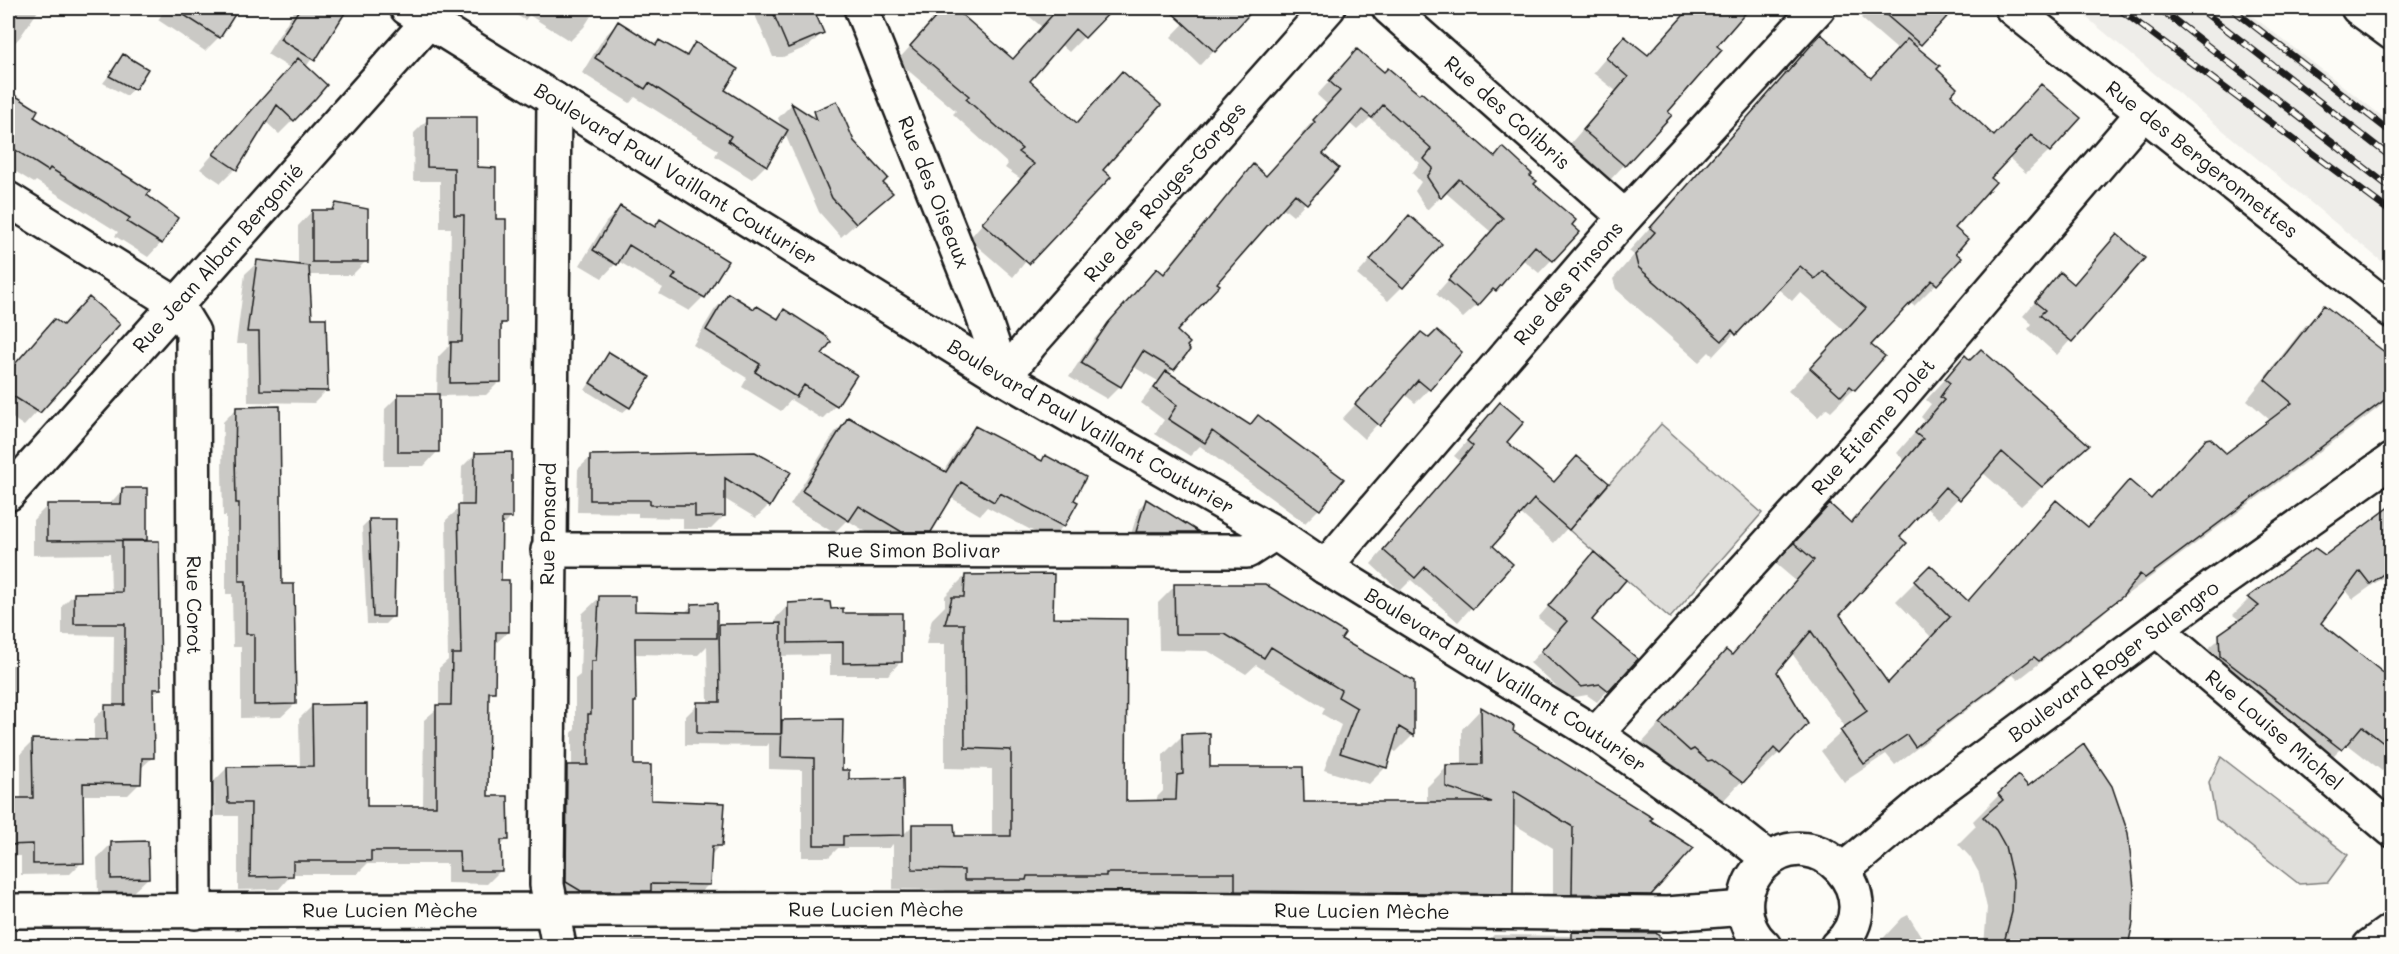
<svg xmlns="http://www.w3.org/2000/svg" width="2399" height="954" font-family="Mali,sans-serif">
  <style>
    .built { fill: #eeede9 }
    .green { fill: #e0dfdb; stroke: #7e7e7c; stroke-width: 1.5 }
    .shadow { fill: #0003 }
    .building { fill: #cccbc8; stroke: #1c1c1c; stroke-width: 1.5 }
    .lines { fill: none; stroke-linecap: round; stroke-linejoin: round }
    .minor-casing { stroke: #1c1c1c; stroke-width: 38 }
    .tertiary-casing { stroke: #1c1c1c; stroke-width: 38 }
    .minor { stroke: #fdfcf7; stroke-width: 33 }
    .tertiary { stroke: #fdfcf7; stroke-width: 33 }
    .rail-casing { stroke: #1c1c1c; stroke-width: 7 }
    .rail { stroke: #fdfcf7; stroke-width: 4.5; stroke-dasharray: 14; stroke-linecap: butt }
    .labels { text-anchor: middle; stroke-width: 6; stroke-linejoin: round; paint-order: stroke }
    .street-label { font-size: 20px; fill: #1c1c1c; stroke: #fdfcf7 }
  </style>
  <rect width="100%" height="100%" fill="#fdfcf7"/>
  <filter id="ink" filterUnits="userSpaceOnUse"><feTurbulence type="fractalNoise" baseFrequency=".0167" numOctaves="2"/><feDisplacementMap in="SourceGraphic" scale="12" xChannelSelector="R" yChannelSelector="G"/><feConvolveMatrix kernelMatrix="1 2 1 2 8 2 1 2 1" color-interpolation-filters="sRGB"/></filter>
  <g filter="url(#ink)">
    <path class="built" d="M2075 8H2242L2391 123V269Z"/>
    <path class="green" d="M1661 424 1762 513 1670 618 1569 530Z
      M2221 757 2348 855 2328 882 2299 884 2216 819 2209 782Z"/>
    <path class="shadow" d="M8 8H40L20 37 8 50Z
      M166 8H237L219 37 205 51 158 20Z
      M296 8H336L343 12 306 67 293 120 279 134 265 121 235 169 221 183 200 169 290 68 267 54Z
      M504 8H596L584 27 570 41 529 15 525 20Z
      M752 8H811L822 33 809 46 783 57H773Z
      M945 8H951L1012 61 1042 27 1019 8H1112L1069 52 1060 44 1028 81 1076 124 1122 73 1101 170 1013 277 969 239 1021 179 1005 168 1008 164 953 114 956 111 897 61Z
      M1199 8H1253L1200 65 1171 37Z
      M1416 8H1432L1425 15Z
      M1686 8H1748L1715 46 1624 165 1611 179 1570 144 1616 91 1593 73 1611 52 1648 56 1686 13 1683 11Z
      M1870 8H1941L1947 14 1916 48 1935 69 1949 95 1993 137 2041 86 2049 151 2026 173 2008 157 1989 178 1953 228 1954 253 1936 284 1914 306 1909 302 1869 345 1853 389 1831 411 1827 408 1818 417 1788 391 1845 331 1800 292 1792 301 1777 288 1713 356 1709 352 1699 362 1616 289 1613 279 1634 255 1629 251 1821 36 1870 79 1898 50 1861 18Z
      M618 23 655 46 684 56 696 44 723 90 782 128 778 118 791 105 810 117 836 103 853 142 890 193 841 237 819 212 785 134 766 165 752 179 715 156 718 150 635 97 630 103 582 73 604 37Z
      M124 56 146 70 127 96 103 83Z
      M1344 65 1528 177 1532 185 1578 232 1539 273 1522 259 1494 290 1463 318 1436 294 1491 232 1445 192 1427 210 1415 191 1421 182 1412 173 1420 163 1370 118 1357 130 1349 123 1321 154 1337 168 1293 216 1282 207 1175 331 1173 369 1168 374 1319 509 1305 523 1200 446 1190 456 1155 434 1164 420 1141 403 1158 381 1132 366 1120 386 1107 399 1069 377 1095 338 1157 270 1162 274 1240 179 1253 166 1265 177 1303 136 1301 134 1328 105 1317 95Z
      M8 93 36 110 32 118 176 219 161 243 148 257 115 236 118 232 36 181 34 183 8 167Z
      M428 119 476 169 494 221 504 322 500 327V381L486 395 437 396 438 451 424 466H384L385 409 399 395H437L438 357 449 346 451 228H440V181H413L414 133Z
      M336 205 366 261 352 275H308L310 319 327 390 314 403 248 402 247 344H236L245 274 258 262 298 266V226L312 211H330Z
      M620 208 653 228 661 221 726 262 703 297 689 311 659 294 663 288 618 261 602 278 580 265 606 222Z
      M1395 232 1402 287 1388 301 1357 275Z
      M2117 236 2143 258 2057 355 2028 329 2032 324 2023 316 2047 288 2073 285Z
      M729 295 754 311 776 319 784 311 820 355 836 405 822 419 791 400 781 411 742 387 747 378 693 345 715 309Z
      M2324 307 2392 359V394L2377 409 2125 596 2122 594 2101 615 2018 680 2013 675 1895 765 1886 754 1844 782 1821 751 1846 728 1791 652 1775 671 1779 753 1759 772 1754 768 1722 802 1673 768 1670 770 1641 744 1726 652 1731 656 1796 581 1776 564 1810 525 1849 523 1904 460 1897 453 1925 421 1921 417 1931 404 1926 400 1965 358 2067 464 2021 506 1982 472 1939 519 1925 507 1898 537 1838 615 1888 685 1932 638 1896 601 1930 567 1967 602 2056 502 2087 528 2110 502 2150 500 2226 455 2271 421 2247 400 2305 326Z
      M118 324 24 426 8 415V373L40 335 63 326Z
      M1407 349 1429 389 1415 403 1404 394 1364 439 1342 419Z
      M609 354 629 407 622 413 585 390Z
      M1500 404 1504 442 1553 484 1607 483 1554 543 1520 513 1491 546 1511 564 1458 622 1411 580 1400 591 1371 564 1460 461 1454 456Z
      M237 408 281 586 295 704 281 717 241 718V647H233L232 594H226V516H223L222 471 223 422Z
      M849 419 943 472 962 442 976 428 1040 462 1045 457 1072 500 1063 526 1050 540 987 507 980 515 950 497 930 531 916 545H888L847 520 834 533 790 505 835 432Z
      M475 454 511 517 501 527 500 582 508 632 494 645V691L488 697 487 797 507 839 500 847 501 870 487 884 447 883V864H367L357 874H292L279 889 238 890V816H215L214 781 227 768H300L299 719 312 706 366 808 423 807 424 720 439 707V668L448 660 446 520 461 507 462 467Z
      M755 454 768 506 756 518 723 498 724 516 711 529H683V518L638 517V513L577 512 578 469 591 457Z
      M122 490 145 540 142 542 160 689 151 697 152 758 140 769V783L128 795H82V862L70 874 21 875V856H8V799H21V753L33 741H94V719L106 706H113L114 636 62 635V606L74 594 111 593 110 554 33 555V520L47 506H108Z
      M1146 501 1196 532 1190 538H1130L1139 508Z
      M2392 508V571L2353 599 2345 589 2319 624 2392 681V761L2382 771 2346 743 2324 765 2204 652 2241 621 2233 615 2249 599 2315 549 2325 557Z
      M369 520 392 617 385 624H367L362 527Z
      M1583 566 1590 620 1608 690 1597 702 1587 695 1569 698 1530 663 1557 633 1538 618Z
      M965 576 1052 620 1125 803 1157 802V797L1163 791V755L1183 735 1208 768 1302 804H1427V787L1447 767 1462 766V729L1481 709 1512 732 1648 821 1650 894 1629 915 1553 914V848L1512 823V893L1491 913 1216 911V893L1009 895 945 900V890L893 889V844L889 848H838L829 857H802V770L769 769V743L767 746 685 745V717L698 704H708L707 646 698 655 634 654 632 767 650 801 720 845 710 856 709 884 692 901 564 907 551 783 567 766H572V733L575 729V679L580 675 582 614 599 598 634 613H684L692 606 715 630 719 625H775L776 618 789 604 841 614 901 661 888 675H830V655L779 656 780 724 782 721 848 780 901 779 902 836 913 825 953 838H992V769L945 768V644H926L932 619 945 606V596Z
      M1175 586 1339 640 1413 682V735L1396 752 1391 749 1386 767 1369 784 1324 770 1341 725 1322 714 1325 708 1256 665 1246 674 1208 651 1159 650 1158 603Z
      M8 665H15V740L8 747Z
      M1999 795 2131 923 2125 946H1984L1987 908 1979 873 1970 857 1958 844 1976 826 1973 821Z
      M112 843 148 878 133 892 98 893 97 858Z
      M1908 915 1927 946H1876L1902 918Z
      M1573 933 1656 934 1667 946H1482L1494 935 1571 936Z
      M633 940H668V946H626Z"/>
    <path class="building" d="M173 8H239L220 38Z
      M300 8H348L315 61 280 39Z
      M771 8H813L824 33 788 48Z
      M944 8H954L1013 59 1055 12 1051 8H1114L1085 38 1075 29 1030 81 1077 123 1122 71 1161 105 1103 170 1111 177 1029 264 982 223 1034 164 1018 152 1022 149 966 99 969 96 910 46Z
      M1167 8H1255L1215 52Z
      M1690 8H1750L1717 46 1722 50 1668 112 1672 115 1625 166 1583 130 1628 77 1606 58 1624 36 1648 55Z
      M1878 8H1955L1921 45Z
      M618 21 656 45 659 40 687 56 695 42 738 69 725 90 788 130 767 166 728 141 731 136 649 83 645 89 595 58Z
      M1821 34 1871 78 1907 39 1940 66 1937 69 1957 88 1951 95 1994 136 2041 84 2081 118 2050 152 2031 135 1991 178 1996 182 1955 228 1968 239 1956 253 1962 258 1937 285 1932 280 1871 345 1885 356 1855 390 1850 386 1841 396 1810 368 1866 308 1823 271 1815 279 1800 266 1736 335 1732 330 1722 341 1638 267 1635 255 1655 232 1650 228Z
      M1357 49 1384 72 1388 68 1419 94 1421 92 1495 157 1503 147 1532 174 1530 176 1537 181 1534 184 1576 220 1572 225 1580 232 1553 261 1535 246 1496 291 1493 289 1478 306 1448 280 1503 218 1459 179 1441 198 1427 177 1433 168 1424 159 1432 149 1383 105 1372 118 1362 110 1323 154 1339 168 1307 204 1295 194 1217 283 1220 285 1177 331 1190 343 1187 346 1190 350 1174 370 1143 351 1121 387 1081 363 1108 323 1157 268 1164 274 1253 164 1266 176 1315 122 1313 120 1340 91 1329 81Z
      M123 54 148 69 135 90 109 76Z
      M298 58 327 85 316 98 294 121 277 105 237 170 213 154Z
      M8 91 38 110 34 117 150 191 147 195 178 218 162 244 127 222 130 218 50 168 48 171 14 149 8 159Z
      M837 101 854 141 888 178 883 183 893 193 856 224 832 198 791 103 817 120 814 111Z
      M427 117H477V167L496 168V219H506V323H501V382L450 383 451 342H462L464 215H454V168L427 167Z
      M336 203 368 209V262H312V210H333Z
      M620 206 655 227 660 219 728 261 705 298 672 279 676 274 629 245 617 265 593 250Z
      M1409 215 1442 244 1403 288 1370 260Z
      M2117 234 2145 258 2072 342 2040 315 2045 310 2035 302 2060 272 2074 284Z
      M257 260 309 266 312 318H326L328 391 260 390 259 332H247Z
      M728 293 754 309 757 306 778 319 784 309 826 336 831 342 822 354 857 375 837 406 804 385 796 397 755 372 760 364 706 330Z
      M89 297 120 324 40 413 8 393V372L54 319 63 325Z
      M2324 305 2391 357V395L2145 578 2140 574 2123 596 2039 661 2034 657 1915 747 1907 735 1864 764 1840 730 1867 711 1811 631 1777 672 1808 724 1780 754 1774 748 1743 783 1712 760 1708 761 1694 749 1690 751 1660 724 1726 650 1732 655 1814 560 1794 543 1830 504 1851 523 1923 439 1915 433 1944 400 1940 397 1950 383 1945 379 1965 355 1970 360 1981 349 2089 445 2042 487 2002 452 1960 500 1945 487 1900 537 1907 543 1840 615 1888 683 1950 617 1914 581 1930 565 1968 601 2056 500 2088 527 2129 480 2151 499 2206 439 2210 438 2226 453 2292 403 2265 380Z
      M1437 330 1462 352 1430 390 1418 380 1380 426 1355 404 1421 332 1429 338Z
      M609 352 650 377 630 408 590 383Z
      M1166 371 1250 425 1258 415 1344 479 1320 510 1212 431 1205 443 1168 419 1177 405 1154 388Z
      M398 394H439V452H398Z
      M1500 402 1524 422 1507 442 1554 482 1577 456 1609 483 1569 530 1534 499 1493 546 1513 564 1473 609 1425 567 1415 578 1383 550 1473 446 1467 441Z
      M280 406 282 584H294L296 704 254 705V634H246V581H239V503H236L235 456 236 407Z
      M848 417 946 472 975 426 1042 461 1045 455 1086 477 1074 500 1078 502 1064 527 1000 493 994 502 961 482 931 532H902L859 506 849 521 802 491Z
      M512 452V518H502L501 580H509V632H496L495 692H489L488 796H508L509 840H501L502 871H460L459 851H371V861H293V876L250 877 251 803H228L227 767 313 766 312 705 367 704V806H436V705H451L452 654H461L458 505H474L475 453Z
      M755 452 791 472 770 507 725 478V516L695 517V505H650V500H590V455Z
      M122 488H147V540L47 541V504H121Z
      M1146 499 1199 532H1136Z
      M2391 506V568L2370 584 2360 571 2321 623 2391 679V749L2362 726 2342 750 2220 656 2219 634 2259 606 2248 597 2315 548 2325 555Z
      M369 519H396L394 617H373Z
      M122 541H159L161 689H153L154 758H142L141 784 83 783 84 863 33 864V844L8 845V798H33L32 739 106 740 105 705H125V624H74V593L122 592Z
      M1594 552 1626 580 1592 620 1638 659 1609 691 1600 684 1581 687 1541 651 1567 621 1548 606Z
      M1054 574 1053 618 1127 619 1126 801 1176 800 1177 775 1183 774 1182 734 1210 733V767H1303L1304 802H1492L1446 787V765L1482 764 1481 707 1514 726 1513 731 1653 818 1650 820 1694 848 1651 895 1572 894 1573 827 1514 791 1513 894 1235 891V873H1106V876H1027L1026 880H964V870L912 869V824H954L955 836H1011V750L965 748 964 624H945L952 597H964L965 575Z
      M1174 584H1265L1345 633 1341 639 1414 681V736L1399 727 1387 768 1340 753 1357 708 1338 697 1341 690 1271 647 1264 658 1225 634H1175Z
      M599 596H635V611L691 612V604L717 603V638H635L636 702H634V765H651V800L725 803 722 846H712L710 885 651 884V891H581L566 882 567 765H588V714H591V661H596Z
      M821 601 830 602 831 609 843 608V613H902V662L843 663V642L788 643V603Z
      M781 623V734L697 733V702H720L719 624Z
      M843 719 842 770H849V779L903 778 904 835 843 836V845H814V758L781 757 782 720Z
      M2084 744 2112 786 2128 833 2134 888 2133 923 2128 946H2003L2012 912 2013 881 2005 846 1996 830 1983 817 2003 800 1998 794 2018 775 2028 786Z
      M148 841 149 878 111 879V842Z
      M1572 932 1656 933 1669 946H1572Z"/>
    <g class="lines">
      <g class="minor-casing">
        <g id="minor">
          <path id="s1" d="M407 8 1004 378 1275 533 1325 567 1596 734 1726 825 1769 859"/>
          <path id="s2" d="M861 8 981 310 1004 378"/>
          <path id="s3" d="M1389 8 1625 217"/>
          <path id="s4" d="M2012 8 2392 311"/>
          <path d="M2358 8 2392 33"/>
          <path d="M554 99 547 885 559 946"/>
          <path id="s5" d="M8 199 176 304 193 332 195 912"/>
          <path id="s6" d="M1004 378 1031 343 1328 8"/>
          <path id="s7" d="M8 494 428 22"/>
          <path id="s8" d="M548 550 1247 551 1275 533"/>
          <path id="s9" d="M1325 567 1625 217 1818 8"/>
          <path id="s10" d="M2157 630 2392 830"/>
          <path id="s11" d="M1596 734 1884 416 2143 113"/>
          <path id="s12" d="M8 911 1135 909 1667 914 1745 908"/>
          <path d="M2370 946 2392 930"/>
        </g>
      </g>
      <g class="tertiary-casing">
        <g id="tertiary">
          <path id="s13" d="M1843 870 1925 801 2216 585 2392 460"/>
          <path d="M1764 946C1749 933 1744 916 1746 897 1748 884 1754 874 1763 865 1816 814 1892 899 1837 946"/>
        </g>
      </g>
      <use href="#minor" class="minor"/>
      <use href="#tertiary" class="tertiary"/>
      <g class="rail-casing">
        <path id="rail" d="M2118 8 2392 213
          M2159 8 2392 189
          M2199 8 2392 158
          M2231 8 2392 133"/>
      </g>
      <use href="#rail" class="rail"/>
    </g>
  </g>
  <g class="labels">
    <g class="street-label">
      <text dy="7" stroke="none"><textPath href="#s3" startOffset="158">Rue des Colibris</textPath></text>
      <text dy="7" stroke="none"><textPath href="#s4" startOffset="243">Rue des Bergeronnettes</textPath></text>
      <text dy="7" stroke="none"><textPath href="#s1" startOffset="316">Boulevard Paul Vaillant Couturier</textPath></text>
      <text dy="7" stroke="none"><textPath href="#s2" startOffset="198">Rue des Oiseaux</textPath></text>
      <text dy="7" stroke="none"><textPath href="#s6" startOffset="246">Rue des Rouges-Gorges</textPath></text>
      <text dy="7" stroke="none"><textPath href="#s7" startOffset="316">Rue Jean Alban Bergonié</textPath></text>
      <text dy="7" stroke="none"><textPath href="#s9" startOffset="374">Rue des Pinsons</textPath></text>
      <text dy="7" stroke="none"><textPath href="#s1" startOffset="802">Boulevard Paul Vaillant Couturier</textPath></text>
      <text dy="7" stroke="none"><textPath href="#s11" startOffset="414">Rue Étienne Dolet</textPath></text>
      <text transform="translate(548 524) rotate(-89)" y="7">Rue Ponsard</text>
      <text dy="7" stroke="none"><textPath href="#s8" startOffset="366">Rue Simon Bolivar</textPath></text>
      <text dy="7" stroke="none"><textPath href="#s5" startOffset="504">Rue Corot</textPath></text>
      <text dy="7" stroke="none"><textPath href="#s13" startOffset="342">Boulevard Roger Salengro</textPath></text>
      <text dy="7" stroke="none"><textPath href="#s1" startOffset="1288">Boulevard Paul Vaillant Couturier</textPath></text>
      <text dy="7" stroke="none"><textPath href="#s10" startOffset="154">Rue Louise Michel</textPath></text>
      <text dy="7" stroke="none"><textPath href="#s12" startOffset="868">Rue Lucien Mèche</textPath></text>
      <text dy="7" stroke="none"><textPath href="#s12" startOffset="382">Rue Lucien Mèche</textPath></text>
      <text dy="7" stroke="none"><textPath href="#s12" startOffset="1354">Rue Lucien Mèche</textPath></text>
    </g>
  </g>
  <rect width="2399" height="954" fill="none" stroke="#fdfcf7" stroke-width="30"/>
  <rect x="15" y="15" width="2369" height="924" fill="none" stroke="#1c1c1c" stroke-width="2" filter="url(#ink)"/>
</svg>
